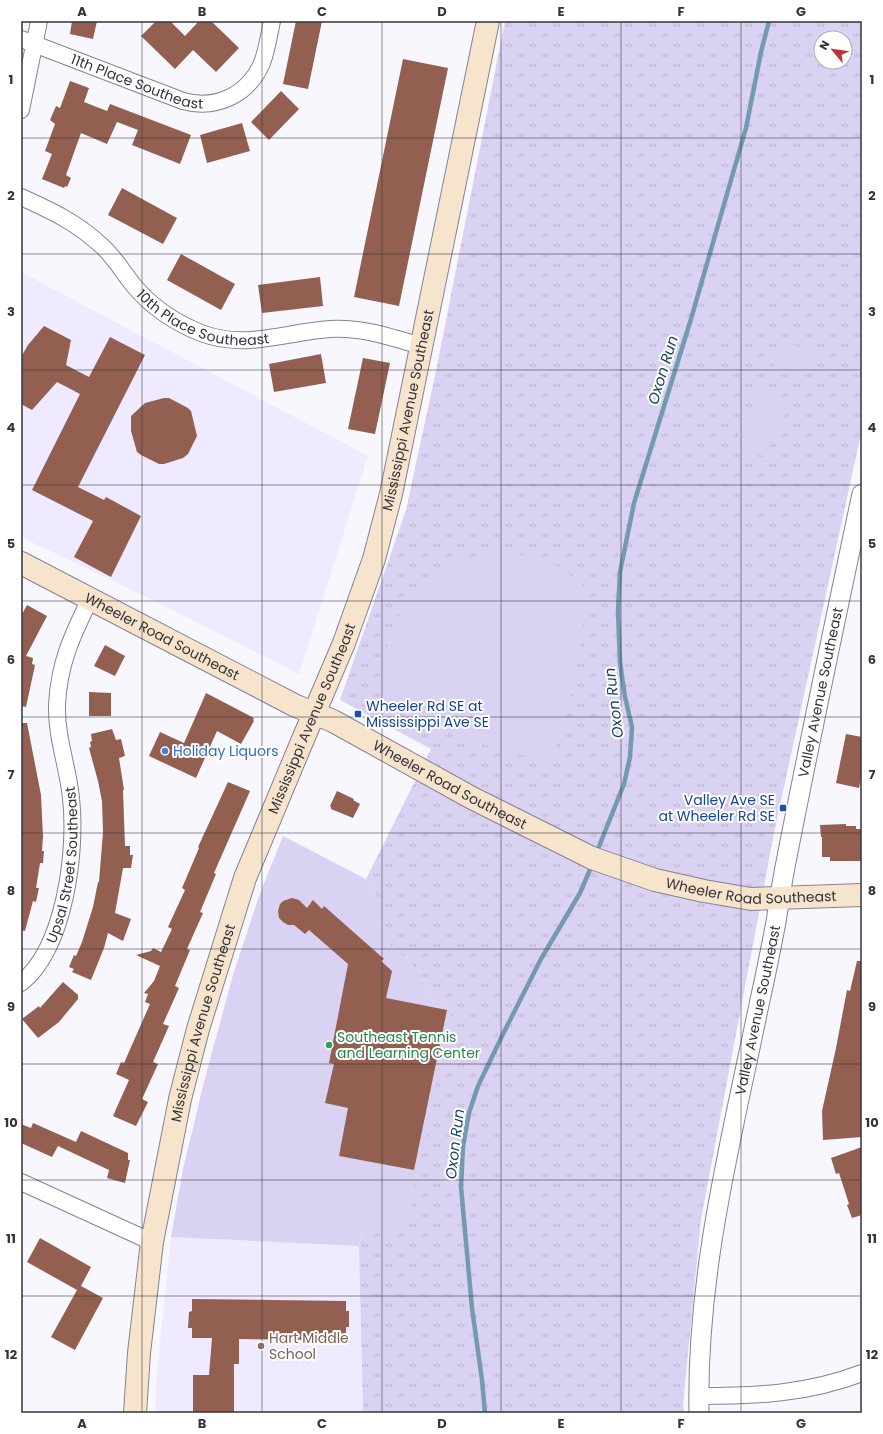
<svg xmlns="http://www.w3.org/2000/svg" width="883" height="1434" font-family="Poppins,sans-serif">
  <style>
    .built { fill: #efeaff }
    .park { fill: url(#park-tufts); fill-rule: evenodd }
    .pitch { fill: #dad2f2 }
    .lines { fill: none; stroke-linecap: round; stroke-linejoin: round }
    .stream { stroke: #739ab0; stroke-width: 4.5 }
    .building { fill: #925f51 }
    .minor-casing { stroke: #868293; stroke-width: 18 }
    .tertiary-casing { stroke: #868293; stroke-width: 21 }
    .secondary-casing { stroke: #868293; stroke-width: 24 }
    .minor { stroke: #fff; stroke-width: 16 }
    .tertiary { stroke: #fff; stroke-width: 19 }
    .secondary { stroke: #f7e4cc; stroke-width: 22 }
    .grid { fill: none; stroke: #35333a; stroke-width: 1; stroke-opacity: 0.55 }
    .transit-dot { fill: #1a4fb4; stroke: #fff; stroke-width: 1.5 }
    .shop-dot { fill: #3f7fe0; stroke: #fff; stroke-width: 1.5 }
    .leisure-dot { fill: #2e9e5b; stroke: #fff; stroke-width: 1.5 }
    .education-dot { fill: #8d6e63; stroke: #fff; stroke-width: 1.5 }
    .labels { text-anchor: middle; stroke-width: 4; stroke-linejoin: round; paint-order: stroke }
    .street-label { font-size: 14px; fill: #35333a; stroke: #fff }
    .transit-label { font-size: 14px; fill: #164399; stroke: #fff; text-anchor: start }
    .shop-label { font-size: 14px; fill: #366cbe; stroke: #fff; text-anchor: start }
    .leisure-label { font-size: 14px; fill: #27864d; stroke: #fff; text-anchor: start }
    .education-label { font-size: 14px; fill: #785e54; stroke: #fff; text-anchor: start }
    .water-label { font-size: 15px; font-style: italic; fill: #19475c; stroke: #fff }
    .neatline { fill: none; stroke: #35333a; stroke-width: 1.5 }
    .grid-label { font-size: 13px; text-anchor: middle; font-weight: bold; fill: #35333a }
  </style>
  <defs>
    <pattern id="park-tufts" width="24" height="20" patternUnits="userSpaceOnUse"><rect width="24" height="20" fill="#dad2f2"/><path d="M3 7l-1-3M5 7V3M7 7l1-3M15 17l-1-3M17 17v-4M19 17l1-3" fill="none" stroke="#bcb5d0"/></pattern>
  </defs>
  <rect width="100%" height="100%" fill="#f8f7fe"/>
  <path class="built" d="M21 272 368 456 299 674 163 605 21 537Z
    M171 1237 359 1246 363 1413H155L157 1373Z"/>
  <path class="park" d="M505 21H862V429L775 828 701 1219 683 1405 684 1413H363L359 1246 363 1230 452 1008 433 1003 420 972 382 938 383 906 366 879 431 749 340 700 406 510 437 366ZM821 38H845V62H821Z"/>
  <path class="pitch" d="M784 341 814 354 802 381 772 368Z
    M759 391 789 406 765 457 735 443Z
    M506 553C543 557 558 564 586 588V608L576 677 555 751 541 760 467 739 420 716 385 694C384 680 383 666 386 652 393 611 421 579 458 563 466 559 475 555 484 554 491 553 499 553 506 553Z
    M283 836 366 879 383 906 382 938 420 972 433 1003 452 1008 407 1226 363 1230 359 1246 171 1237 183 1169 204 1082 233 975 259 896Z"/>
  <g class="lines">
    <path class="stream" d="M596 854 624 784 630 757 632 727 625 697 620 662 618 611 620 572 634 503 691 319 746 128 761 52 769 21
      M485 1413 482 1380 472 1308 461 1187 463 1146 469 1113 478 1086 503 1034 541 959 580 893 592 865"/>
  </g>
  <path class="building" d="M72 21H97L93 39 70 34Z
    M156 21H170L185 36 199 21H211L239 48 216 72 193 50 175 69 141 36Z
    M296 21H322L308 89 283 84Z
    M403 59 448 68 399 306 354 297Z
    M70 81 89 88 84 102 107 111 110 104 191 135 180 164 132 145 138 130 117 122 107 144 81 133 66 175 71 178 67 187 65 186 64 188 42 179 52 154 45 151 55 124 50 120 56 106 60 108Z
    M281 91 299 109 269 140 251 122Z
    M242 123 250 151 207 163 200 135Z
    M122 188 177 218 163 244 108 215Z
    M181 254 235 284 221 310 167 280Z
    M320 277 323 306 262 313 258 285Z
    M44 326 71 340 66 365 89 377 110 337 145 355 78 487 104 500 106 497 141 516 111 577 74 557 93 521 32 490 80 394 57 382 32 410 21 404V357L28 345Z
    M321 354 326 383 274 392 269 364Z
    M363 358 390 363 375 434 348 429Z
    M164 398H169L188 408 191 411 197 436 188 454 183 458 164 464H159L141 455 137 452 131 431V416L145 403Z
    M27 605 47 616 26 656 33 658 32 664 35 665 26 707 21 706V616Z
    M105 645 125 656 115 676 94 666Z
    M89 692 111 693V716H89Z
    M206 693 254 718 253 720 254 721 241 744 217 731 196 778 149 756 160 732 184 743Z
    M21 723H27L41 795 43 837 42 851H44L43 863H40L36 888H39L36 902 33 901 25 931 21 930Z
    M112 729 116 740 121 739 125 756 119 758 124 790H123L125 846H130V855H133L131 868H123L115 913 131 919 123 941 108 933 104 948 91 980 72 972 74 969 69 967 74 955 76 956 82 942 93 907 98 882H99L103 832 102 801 98 781 89 748 91 747 90 742 92 741 91 734Z
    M846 734 862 737V773L859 788 836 783Z
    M228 782 250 791 214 873 216 874 200 912 203 913 187 949 190 950 175 986 179 988 163 1024 169 1026 153 1062 158 1064 142 1099 148 1102 136 1126 113 1116 129 1080 116 1074 121 1062 124 1063 150 1004 145 1002 148 994 144 993 154 981 160 966 136 955 151 951 153 948 161 952 172 929 168 927 185 890 182 888 199 848 198 847Z
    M337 791 354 799 353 800 360 804 353 818 331 809V807L330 806Z
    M846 824V826H856V829H862V861H830V857H822V837H821L820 825Z
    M292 898 299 900 307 908 313 900 322 909 324 906 384 959 381 961 392 971 386 998 447 1010 414 1170 339 1156 348 1108 325 1103 334 1064 329 1063 348 964 309 930 305 934 294 925H288L283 922 279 918 278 911 280 904 283 901Z
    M857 961H862V1137L823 1140 822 1111 836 1048 847 990 850 991Z
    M63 982 78 995V999L59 1022 38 1038 22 1019 39 1006 40 1008Z
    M33 1123 76 1142 81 1131 128 1153V1160H130L125 1183 107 1178 109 1170 58 1146 52 1157 21 1143V1124L31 1128Z
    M862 1147V1215L852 1218 847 1205 849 1204 839 1173 836 1174 831 1158Z
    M40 1238 91 1267 81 1286 103 1298 75 1350 51 1337 77 1290 27 1262Z
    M192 1299 346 1301V1311H349V1327H346V1340L239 1339V1364H234V1413H193V1375H209L212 1338H192V1328H188L189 1312 192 1311Z"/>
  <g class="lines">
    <g class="minor-casing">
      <g id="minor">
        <path id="s1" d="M21 39 183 101C216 110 248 95 262 63 267 50 269 35 272 21"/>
        <path d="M21 110 39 21"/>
        <path id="s2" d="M21 197C54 212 76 222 103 247 116 259 124 274 135 287 153 308 176 323 201 333 246 350 285 332 330 329 361 327 391 337 421 346"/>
        <path id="s3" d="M21 983C65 948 77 851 71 798 68 767 56 737 57 705 59 663 72 636 90 599"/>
        <path d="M21 1182 152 1242"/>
        <path d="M699 1396C756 1396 807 1394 862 1373"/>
      </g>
    </g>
    <g class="tertiary-casing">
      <g id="tertiary">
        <path id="s4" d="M699 1413C696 1273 732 1137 760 1000 766 974 771 948 776 922 779 902 782 882 786 862 810 739 836 616 862 494"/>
      </g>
    </g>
    <g class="secondary-casing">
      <g id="secondary">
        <path id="s5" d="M21 563 296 706 333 721 472 798 592 858 655 880 704 891 751 899 862 895"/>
        <path id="s6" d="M135 1413 139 1353 152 1242 180 1099 198 1029 245 878 301 744 344 643 374 559 391 494 488 21"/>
      </g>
    </g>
    <use href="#minor" class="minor"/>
    <use href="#tertiary" class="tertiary"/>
    <use href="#secondary" class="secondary"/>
  </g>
  <path class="grid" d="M142 21V1413M262 21V1413M382 21V1413M501 21V1413M621 21V1413M741 21V1413M21 138H862M21 254H862M21 370H862M21 485H862M21 601H862M21 717H862M21 833H862M21 949H862M21 1064H862M21 1180H862M21 1296H862"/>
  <g class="transit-dot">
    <rect x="354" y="710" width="8" height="8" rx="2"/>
    <rect x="779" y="804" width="8" height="8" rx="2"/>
  </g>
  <circle class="shop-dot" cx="165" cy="751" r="4"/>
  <circle class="leisure-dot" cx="329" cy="1045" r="4"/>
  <circle class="education-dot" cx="261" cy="1346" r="4"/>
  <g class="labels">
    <g class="street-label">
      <text dy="5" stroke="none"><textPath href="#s1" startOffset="124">11th Place Southeast</textPath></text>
      <text dy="5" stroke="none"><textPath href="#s2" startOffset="226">10th Place Southeast</textPath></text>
      <text dy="5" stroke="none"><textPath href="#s6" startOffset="1045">Mississippi Avenue Southeast</textPath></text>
      <text dy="5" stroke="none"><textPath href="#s5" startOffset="159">Wheeler Road Southeast</textPath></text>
      <text dy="5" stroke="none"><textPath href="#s4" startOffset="732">Valley Avenue Southeast</textPath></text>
      <text dy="5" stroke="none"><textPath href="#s6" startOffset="721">Mississippi Avenue Southeast</textPath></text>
      <text dy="5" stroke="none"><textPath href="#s5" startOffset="483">Wheeler Road Southeast</textPath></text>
      <text dy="5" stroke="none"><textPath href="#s3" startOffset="130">Upsal Street Southeast</textPath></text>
      <text dy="5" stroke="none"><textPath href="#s5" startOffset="807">Wheeler Road Southeast</textPath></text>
      <text dy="5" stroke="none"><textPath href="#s4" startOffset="408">Valley Avenue Southeast</textPath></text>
      <text dy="5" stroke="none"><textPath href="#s6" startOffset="397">Mississippi Avenue Southeast</textPath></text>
    </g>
    <g class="transit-label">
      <text x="366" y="711">Wheeler Rd SE at<tspan x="366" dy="16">Mississippi Ave SE</tspan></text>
      <text x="775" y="805" text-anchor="end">Valley Ave SE<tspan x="775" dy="16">at Wheeler Rd SE</tspan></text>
    </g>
    <g class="shop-label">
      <text x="173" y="756">Holiday Liquors</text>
    </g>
    <g class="leisure-label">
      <text x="337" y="1042">Southeast Tennis<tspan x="337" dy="16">and Learning Center</tspan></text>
    </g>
    <g class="education-label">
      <text x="269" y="1343">Hart Middle<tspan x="269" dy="16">School</tspan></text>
    </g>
    <g class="water-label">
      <text transform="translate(663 370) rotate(-73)" y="5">Oxon Run</text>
      <text transform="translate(614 703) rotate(-97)" y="5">Oxon Run</text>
      <text transform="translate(455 1144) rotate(-83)" y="5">Oxon Run</text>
    </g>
  </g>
  <rect width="883" height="1434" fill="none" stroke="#ffffff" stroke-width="44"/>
  <g transform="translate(833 50) rotate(299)"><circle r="19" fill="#ffffff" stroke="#aeadb0"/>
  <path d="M0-3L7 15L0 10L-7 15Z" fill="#c23234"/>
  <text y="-6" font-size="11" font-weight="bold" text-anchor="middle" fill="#35333a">N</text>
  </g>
  <rect x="22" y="22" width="839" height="1390" class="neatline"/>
  <g class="grid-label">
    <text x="82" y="16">A</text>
    <text x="202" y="16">B</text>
    <text x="322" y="16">C</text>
    <text x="442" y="16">D</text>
    <text x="561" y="16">E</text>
    <text x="681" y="16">F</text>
    <text x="801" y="16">G</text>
    <text x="11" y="84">1</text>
    <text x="872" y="84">1</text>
    <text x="11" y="200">2</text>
    <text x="872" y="200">2</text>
    <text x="11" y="316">3</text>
    <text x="872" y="316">3</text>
    <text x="11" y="432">4</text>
    <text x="872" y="432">4</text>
    <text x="11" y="548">5</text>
    <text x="872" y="548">5</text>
    <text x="11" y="664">6</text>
    <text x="872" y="664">6</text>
    <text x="11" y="779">7</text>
    <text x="872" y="779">7</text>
    <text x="11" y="895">8</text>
    <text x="872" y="895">8</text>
    <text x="11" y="1011">9</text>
    <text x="872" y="1011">9</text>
    <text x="11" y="1127">10</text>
    <text x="872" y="1127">10</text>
    <text x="11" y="1243">11</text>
    <text x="872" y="1243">11</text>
    <text x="11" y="1359">12</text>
    <text x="872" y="1359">12</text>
    <text x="82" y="1428">A</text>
    <text x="202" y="1428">B</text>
    <text x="322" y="1428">C</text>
    <text x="442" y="1428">D</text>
    <text x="561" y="1428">E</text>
    <text x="681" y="1428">F</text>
    <text x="801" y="1428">G</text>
  </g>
</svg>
